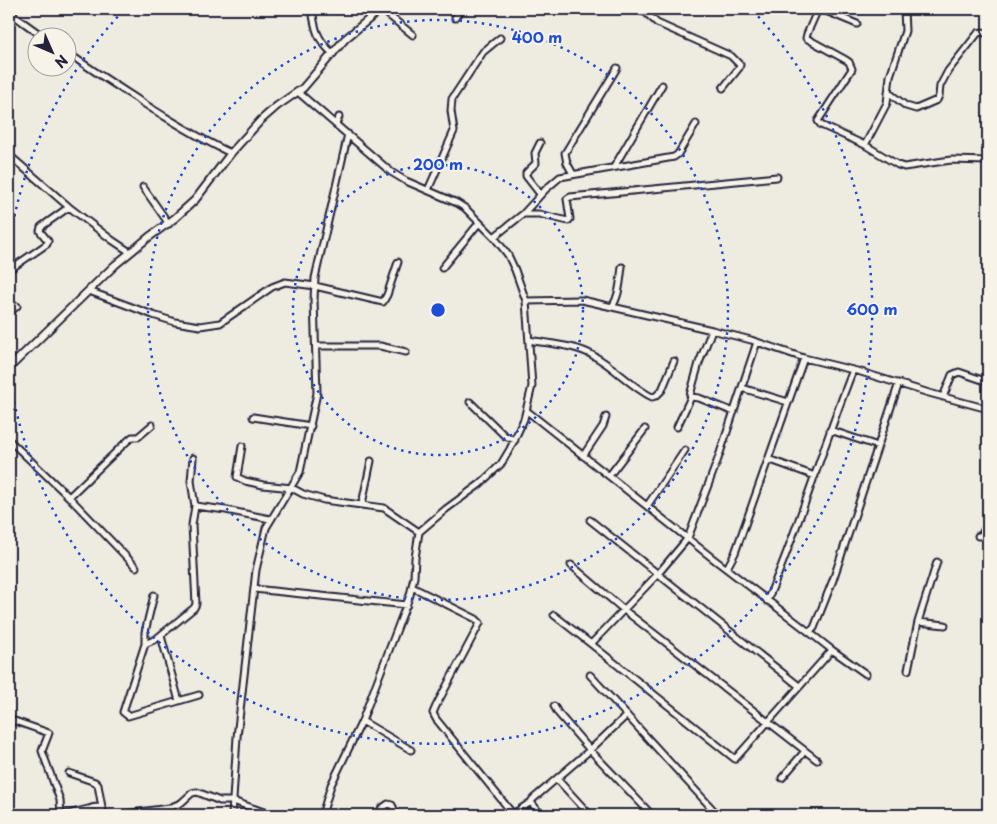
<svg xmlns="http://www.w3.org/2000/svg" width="997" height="824" font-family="'Playpen Sans',sans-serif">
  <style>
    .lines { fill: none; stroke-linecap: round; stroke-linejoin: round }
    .minor-casing { stroke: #22223b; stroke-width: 9 }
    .tertiary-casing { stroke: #22223b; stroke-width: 10 }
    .minor { stroke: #f7f3e8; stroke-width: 5 }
    .tertiary { stroke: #f7f3e8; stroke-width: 6 }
    .ring { fill: none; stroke: #1d4ed8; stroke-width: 2.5; stroke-dasharray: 2.5 5 }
    .centre { fill: #1d4ed8; stroke: #f7f3e8; stroke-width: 2.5 }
    .ring-label { font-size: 15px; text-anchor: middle; font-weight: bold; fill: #1d4ed8; stroke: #f7f3e8; stroke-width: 4; stroke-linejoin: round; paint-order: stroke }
  </style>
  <rect width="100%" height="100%" fill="#eeebe1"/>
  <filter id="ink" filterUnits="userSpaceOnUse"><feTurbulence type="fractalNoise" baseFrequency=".02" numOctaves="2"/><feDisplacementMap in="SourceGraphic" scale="10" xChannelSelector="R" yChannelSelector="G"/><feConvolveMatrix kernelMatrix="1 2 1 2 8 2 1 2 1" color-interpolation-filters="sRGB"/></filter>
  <g filter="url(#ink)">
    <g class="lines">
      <g class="minor-casing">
        <path id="minor" d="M312 9C315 30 317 39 333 54
          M381 9 413 35
          M637 9 646 13 657 23 731 56 740 65 739 68 723 88
          M818 9 807 34 806 38 846 60 849 62 852 69 818 121 821 125 865 145
          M821 9 857 24
          M904 9 905 31 890 76 887 103 865 145 898 165 904 167 951 160 988 161
          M9 12 45 38
          M455 18 461 9
          M68 53C96 73 125 91 154 110 179 125 204 141 231 153
          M298 92 391 172 406 181 457 203 465 208 494 237 508 255 515 270 526 301 532 386 524 419 510 449 501 464 480 484 446 509 419 532 415 558 414 577 410 595 362 721 331 785 322 815
          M888 92 906 106 916 109 937 100 939 96 940 86 948 71 978 33 983 32 988 35
          M336 124 339 117
          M540 143 535 153 536 163 526 173V176L540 194
          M9 155 69 207 112 240 130 252
          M614 167 662 85
          M573 174 567 163 565 153 617 68
          M143 187 169 224
          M428 190 454 131 451 111 452 99 483 52 500 38
          M523 214 546 189 560 177 674 157 678 154 696 124
          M494 237 523 214H539L568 221 570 219 567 199 570 197 777 177
          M442 268 479 223
          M9 270 47 244 48 241 40 231 41 227 69 207
          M89 291 153 315 175 322 200 326 220 323 272 287 285 282 315 286 383 302 387 295 398 262
          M526 301 582 300 712 330 751 340 804 358 861 372 929 393 988 409
          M612 307C620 295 620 280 622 267
          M9 313 17 306
          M712 330 699 363 690 395 691 397 699 398 734 412
          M529 340C550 344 576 345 594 356 615 367 631 387 652 397L656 396 662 390 674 361
          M757 342 718 459 688 538 657 575 591 644 735 759 832 650 809 632
          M316 346H380L406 352
          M742 388 788 402
          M943 397 952 375 959 372 988 382
          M470 402 505 436 515 440
          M527 411 711 557 809 632 814 628 833 580 899 383
          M253 417 311 426
          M677 427 691 397
          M830 430 878 446
          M9 440 69 497 136 567
          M242 446 237 477 245 481 263 485 292 488 303 494 324 500 384 508 419 532
          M583 456 603 426 606 417
          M768 459 815 476
          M609 476 645 429
          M69 497 123 445 132 437H138L152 425
          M362 504 371 461
          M195 506 226 510 270 519
          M647 506 685 450
          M590 520 799 686
          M978 536H981L988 523
          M571 565 624 610 817 760
          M727 568 735 553 804 358
          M412 587 476 619 480 623 436 706 433 713 436 719 513 814 531 802
          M254 589 407 605
          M154 595 145 632V644L123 712 128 716 199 695
          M767 601C800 525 823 446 853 370
          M554 615 591 644
          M918 622 945 625
          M161 636 179 701
          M145 644 156 639 194 608 196 604 192 525 195 506 191 481 193 458
          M832 650 866 674
          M908 670 918 622 937 562
          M590 675 718 815
          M554 706 558 713 590 750 652 815
          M9 719 49 733 42 751 60 800 61 815
          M362 721 411 750
          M69 773 95 782 98 785 103 813
          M782 778 805 751
          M557 779 590 815
          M64 815 88 809
          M84 815C88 809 91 807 99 807L103 813 108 815
          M117 815 169 808 181 803 192 793 197 792 220 801H233L272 815
          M232 815 237 737 256 570 266 528 300 472 317 393 314 300 315 278 348 134
          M378 815 381 809 388 804 392 805 397 815
          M541 815 531 802 533 799 590 750 627 715"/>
      </g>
      <g class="tertiary-casing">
        <path id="tertiary" d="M9 368 115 265 149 237 175 218 195 200 231 153 261 120 277 106 303 88 345 39 381 9"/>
      </g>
      <use href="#minor" class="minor"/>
      <use href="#tertiary" class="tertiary"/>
    </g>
  </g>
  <g class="ring">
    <circle cx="438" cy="310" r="145"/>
    <circle cx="438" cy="310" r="290"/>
    <path d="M9 246A434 434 0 0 1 123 11M753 11A434 434 0 1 1 9 374"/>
  </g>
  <circle cx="438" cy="310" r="8" class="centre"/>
  <g class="ring-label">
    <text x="537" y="43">400 m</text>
    <text x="438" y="170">200 m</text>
    <text x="872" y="315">600 m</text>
  </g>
  <rect width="997" height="824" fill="none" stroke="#f7f3e8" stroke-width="30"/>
  <rect x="15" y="15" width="967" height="794" fill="none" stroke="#22223b" stroke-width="2" filter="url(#ink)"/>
  <g transform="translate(52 52) rotate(135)"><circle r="24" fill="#f7f3e8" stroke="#a29fa3"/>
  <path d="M0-4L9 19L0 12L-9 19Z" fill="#22223b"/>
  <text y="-8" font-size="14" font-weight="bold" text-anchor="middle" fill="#22223b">N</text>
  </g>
</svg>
